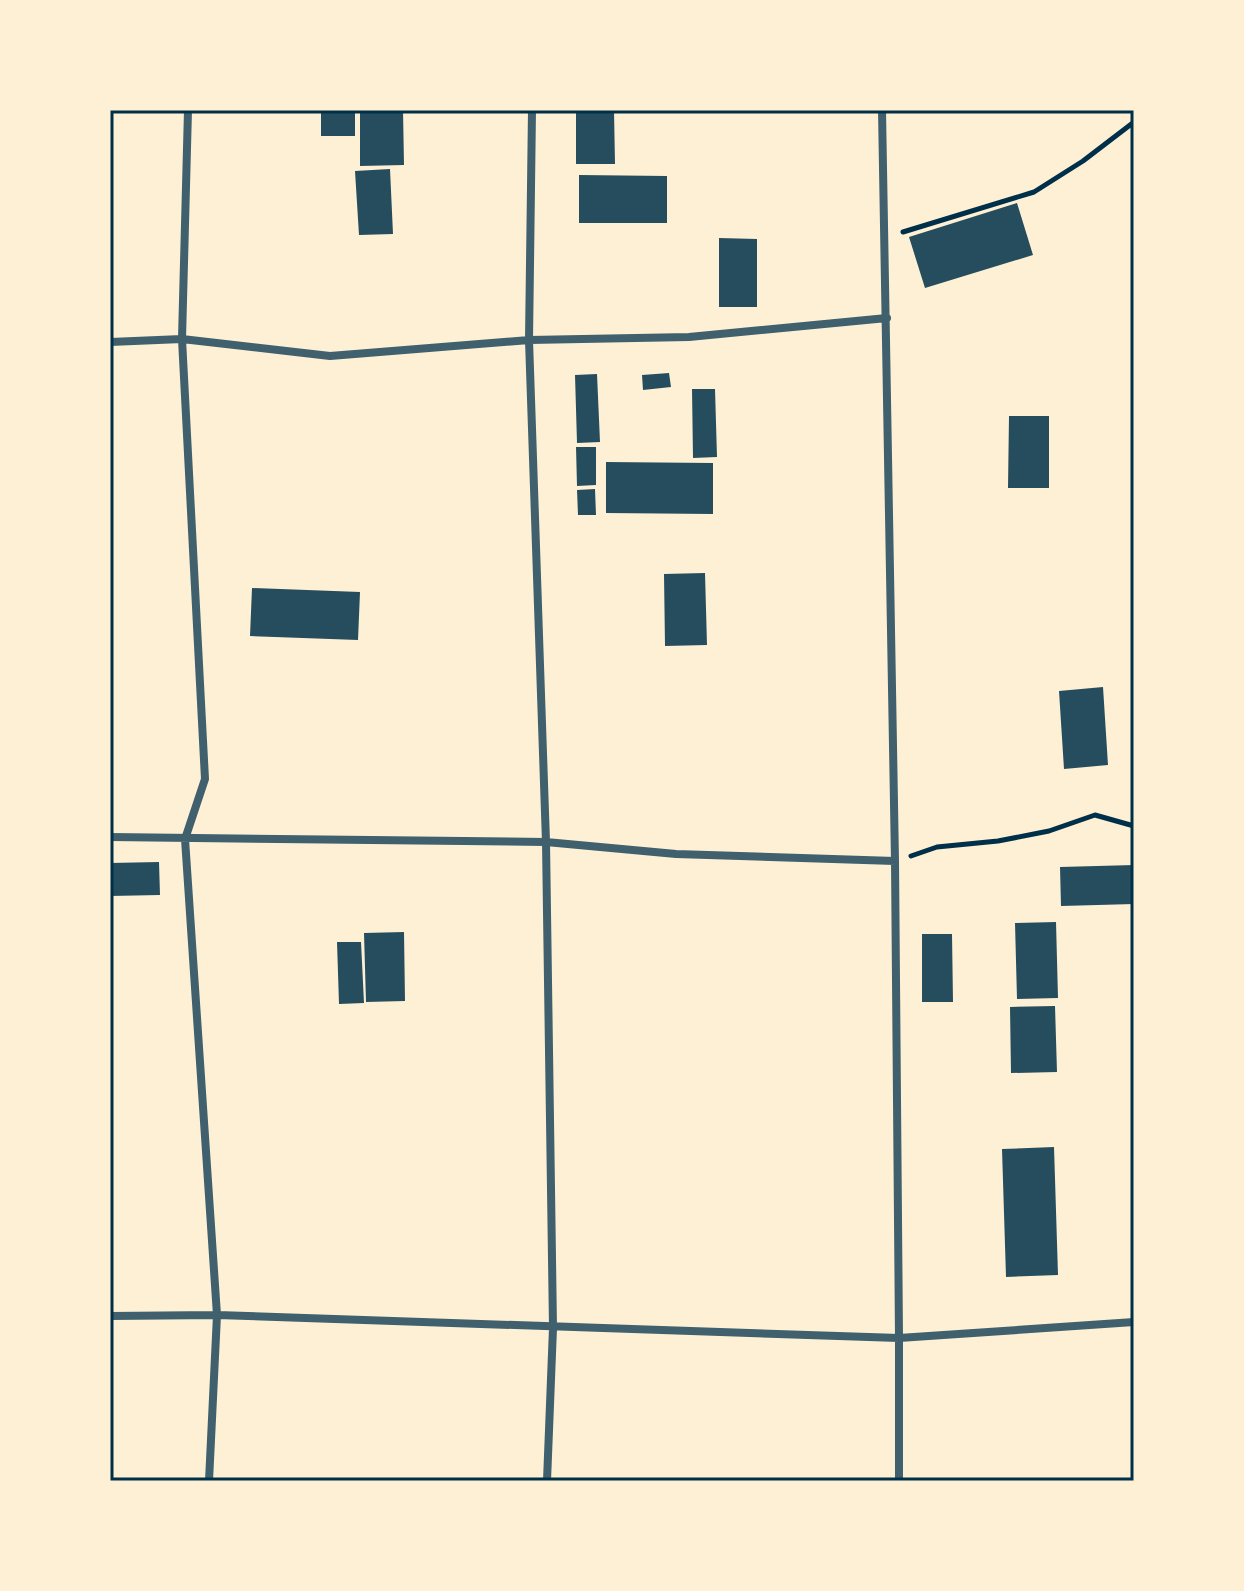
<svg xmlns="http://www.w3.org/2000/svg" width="1244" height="1591" font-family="'Titillium Web',sans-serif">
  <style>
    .building { fill: #264d5e }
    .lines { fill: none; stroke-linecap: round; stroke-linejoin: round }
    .path { stroke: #003049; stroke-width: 5 }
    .minor { stroke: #3f606c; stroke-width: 8 }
    .neatline { fill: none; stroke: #003049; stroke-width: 3 }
  </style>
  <rect width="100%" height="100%" fill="#fdf0d5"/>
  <path class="building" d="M321 110H355V136H321Z
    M360 110H403L404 165 360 166Z
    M576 110H614L615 164H576Z
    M390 169 393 234 359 235 355 171Z
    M579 175 667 176V223H579Z
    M1017 203 1033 255 925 288 909 237Z
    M719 238 757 239V307H719Z
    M669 373 671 387 643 390 642 375Z
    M597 374 600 442 577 443 575 375Z
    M692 389H715L717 457 693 458Z
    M1009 416H1049V488H1008Z
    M576 447H596V485L577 486Z
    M606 462 713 463V514L606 513Z
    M595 489 596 515H578L577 490Z
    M705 573 707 645 665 646 664 574Z
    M252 588 360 592 358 640 250 636Z
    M1103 687 1108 765 1064 769 1059 691Z
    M159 862 160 895 110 896V863Z
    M1134 865V904L1061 906 1060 867Z
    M1056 922 1058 998 1017 999 1015 923Z
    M404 932 405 1001 366 1002 364 933Z
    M922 934H952L953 1002H922Z
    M337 942H361L364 1003 339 1004Z
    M1055 1006 1057 1072 1011 1073 1010 1007Z
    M1054 1147 1058 1275 1006 1277 1002 1149Z"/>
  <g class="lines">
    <path class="path" d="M903 232 1034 192 1083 161 1134 122
      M911 856 937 847 998 841 1049 831 1095 815 1134 826"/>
    <path class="minor" d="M188 110 182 339 205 779 185 839 217 1315 209 1481
      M532 110 529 340 546 842 553 1328 547 1481
      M882 110 895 861 899 1338 1134 1322
      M110 342 182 339 330 356 529 340 689 337 887 318
      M110 837 546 842 676 854 895 861
      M110 1316 217 1315 899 1338V1481"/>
  </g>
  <rect width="1244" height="1591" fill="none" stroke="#fdf0d5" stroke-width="224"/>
  <rect x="112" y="112" width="1020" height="1367" class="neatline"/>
</svg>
